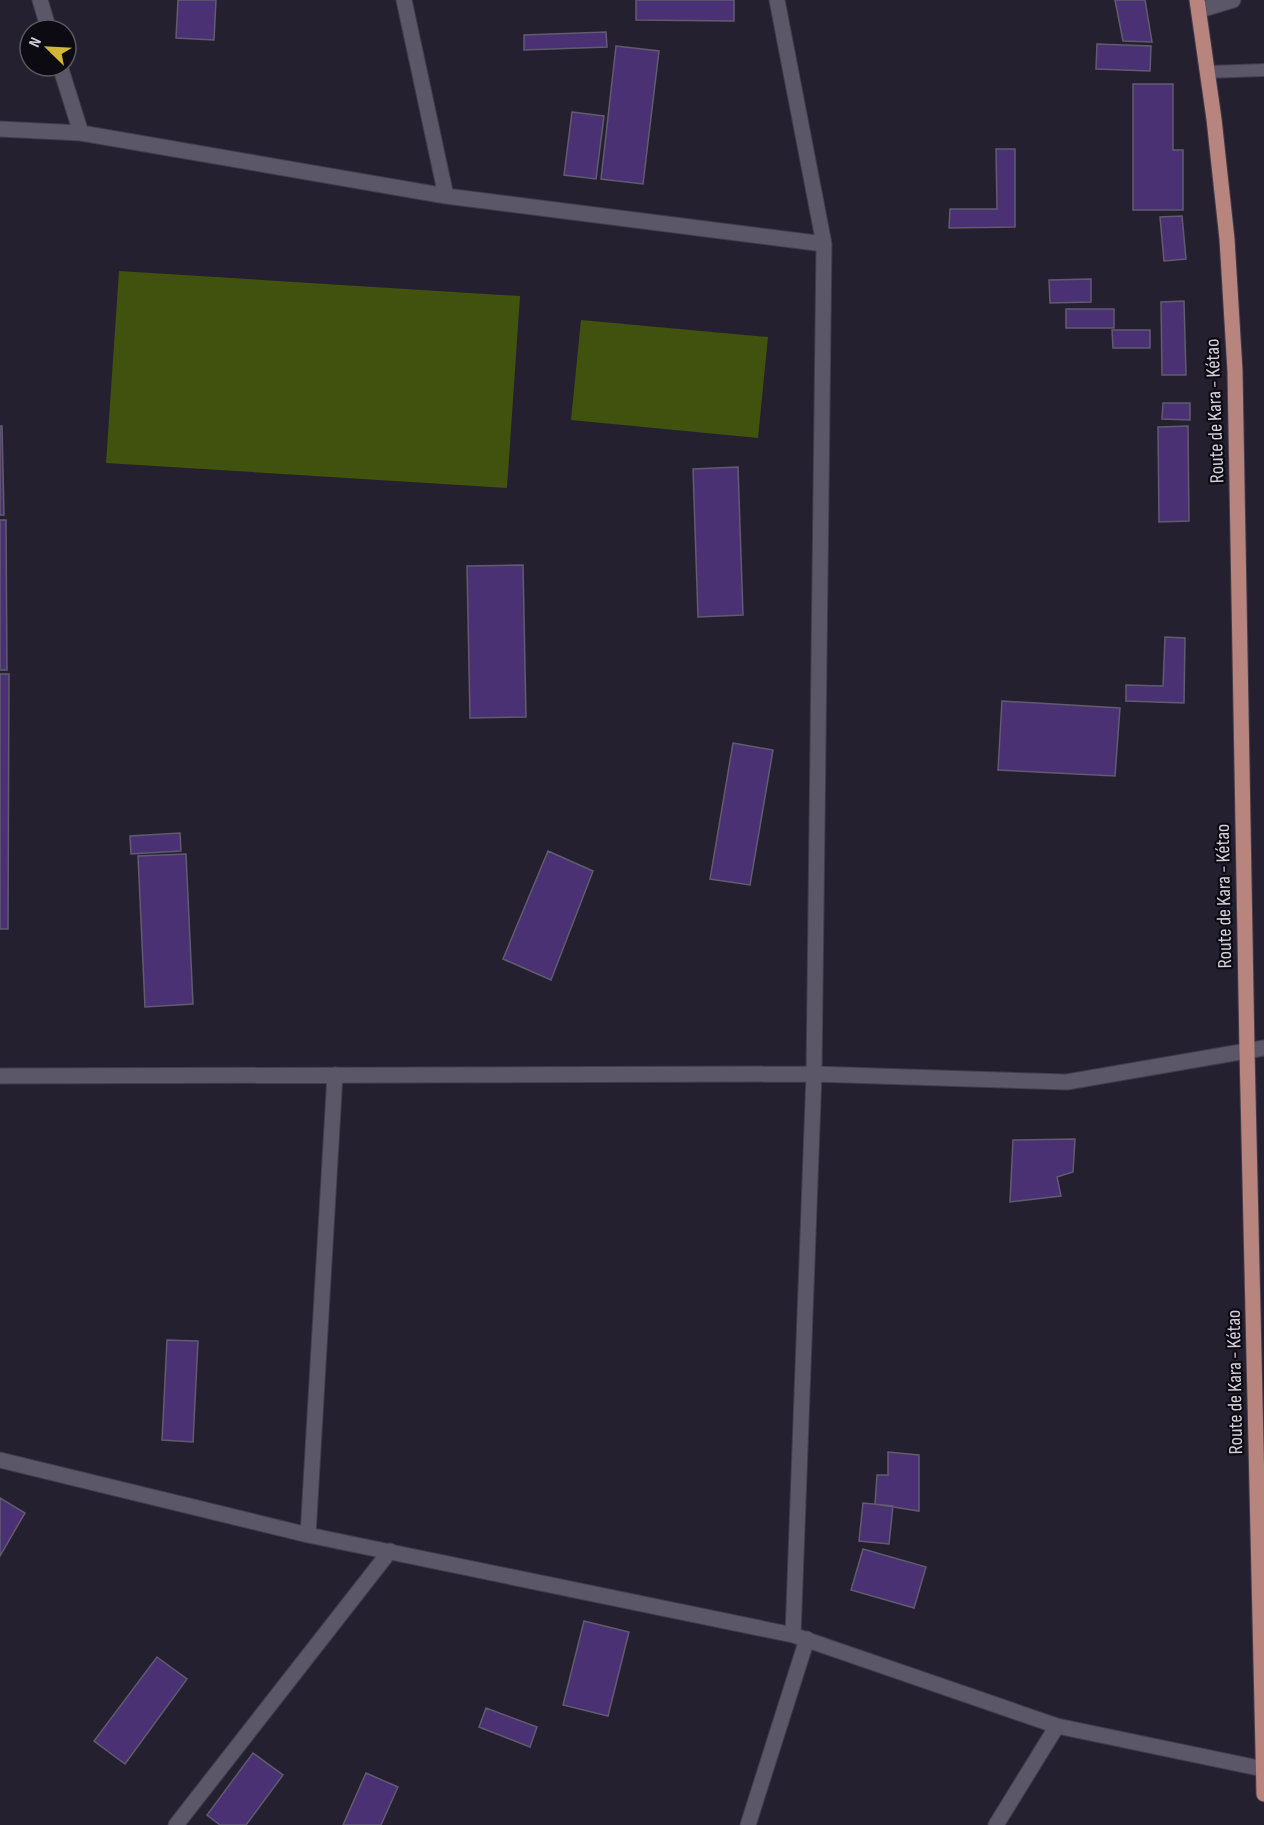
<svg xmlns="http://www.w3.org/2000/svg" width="1264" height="1825" font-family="'Sofia Sans Condensed',sans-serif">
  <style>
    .green { fill: #40520d }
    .building { fill: #4a3174; stroke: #605b6e; stroke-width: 1.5 }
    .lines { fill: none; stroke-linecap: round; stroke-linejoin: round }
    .lane-casing { stroke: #413c4a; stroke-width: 14 }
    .street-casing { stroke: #413c4a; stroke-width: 17 }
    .primary-casing { stroke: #413c4a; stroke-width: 17 }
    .lane { stroke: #5c5669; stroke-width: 12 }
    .street { stroke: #5c5669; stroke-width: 15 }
    .primary { stroke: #b7857e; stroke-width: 15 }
    .labels { text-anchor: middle; stroke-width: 4.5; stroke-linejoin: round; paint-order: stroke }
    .street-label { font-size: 20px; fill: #d2cfda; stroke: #0d0b12 }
  </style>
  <rect width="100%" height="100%" fill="#252030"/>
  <path class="green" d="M119 271 520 296 507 488 106 463Z
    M581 320 768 337 758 438 571 420Z"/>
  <path class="building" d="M178 0H216L214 40 176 38Z
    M636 0H734V21L636 20Z
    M1115 0H1145L1152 42 1123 41Z
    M606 32 607 47 524 50V35Z
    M1097 44 1151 46 1150 71 1096 69Z
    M616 46 659 51 643 184 601 179Z
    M1133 84H1173V150H1183V210H1133Z
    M572 112 604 116 596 179 564 175Z
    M996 149H1015V227L949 228 950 209H997Z
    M1182 216 1186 259 1164 261 1160 217Z
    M1091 279V302L1050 303 1049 280Z
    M1184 301 1186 375H1162L1161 302Z
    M1066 309H1114V328H1066Z
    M1112 330H1150V348H1113Z
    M1163 403H1190V420L1162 419Z
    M0 426H2L4 515H0Z
    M1188 426 1189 521 1159 522 1158 427Z
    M738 467 743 615 698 617 693 469Z
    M0 520H6L7 670H0Z
    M523 565 526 717 470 718 467 566Z
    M1165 637 1185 638 1184 703 1126 701V685L1163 686Z
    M0 674H9L8 929H0Z
    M1002 701 1120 708 1115 776 998 770Z
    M733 743 773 750 750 885 710 879Z
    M180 833 181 851 131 854 130 836Z
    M548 851 593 871 551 980 503 959Z
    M186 854 193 1004 145 1007 138 856Z
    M1075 1139 1073 1172 1057 1177 1061 1196 1010 1202 1013 1140Z
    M167 1340 198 1341 193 1442 162 1440Z
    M888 1452 919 1455V1511L875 1504 877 1475H888Z
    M0 1498 25 1513 0 1556Z
    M863 1503 893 1506 889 1544 859 1541Z
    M863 1549 926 1567 914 1608 851 1590Z
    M584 1621 629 1632 608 1716 563 1705Z
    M157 1657 187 1679 125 1764 94 1741Z
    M486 1708 537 1727 530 1747 479 1727Z
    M253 1753 283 1775 246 1825H220L207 1815Z
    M366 1773 398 1787 381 1825H343Z"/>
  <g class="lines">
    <g class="lane-casing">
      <path id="lane" d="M1208 72 1264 70"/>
    </g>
    <g class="street-casing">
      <path id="street" d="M40 0 49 30
        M404 0 446 196
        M777 0 824 244 814 1074 793 1635 1057 1726 1263 1769
        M1200 10 1233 0
        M60 66 81 133
        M0 129 81 133 446 196 824 244
        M0 1076 814 1074 1067 1082 1264 1048
        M0 1460 308 1535 793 1635
        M308 1535 335 1075
        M176 1825 390 1551
        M748 1825 807 1639
        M996 1825 1057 1726"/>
    </g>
    <g class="primary-casing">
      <path id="primary" d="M1197 0 1214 119 1227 239 1235 371 1247 1050 1264 1794"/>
    </g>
    <use href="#lane" class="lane"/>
    <use href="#street" class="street"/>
    <use href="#primary" class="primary"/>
  </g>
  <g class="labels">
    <g class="street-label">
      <text transform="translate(1214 411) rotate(-92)" y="7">Route de Kara - Kétao</text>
      <text transform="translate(1223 896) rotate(-91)" y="7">Route de Kara - Kétao</text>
      <text transform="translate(1234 1382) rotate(-91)" y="7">Route de Kara - Kétao</text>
    </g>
  </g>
  <g transform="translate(48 48) rotate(294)"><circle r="28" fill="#0d0b12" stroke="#5c5962" stroke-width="1.5"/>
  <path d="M0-4.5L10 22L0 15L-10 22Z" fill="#d2b736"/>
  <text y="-9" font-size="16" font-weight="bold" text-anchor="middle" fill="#d2cfda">N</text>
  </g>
</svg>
